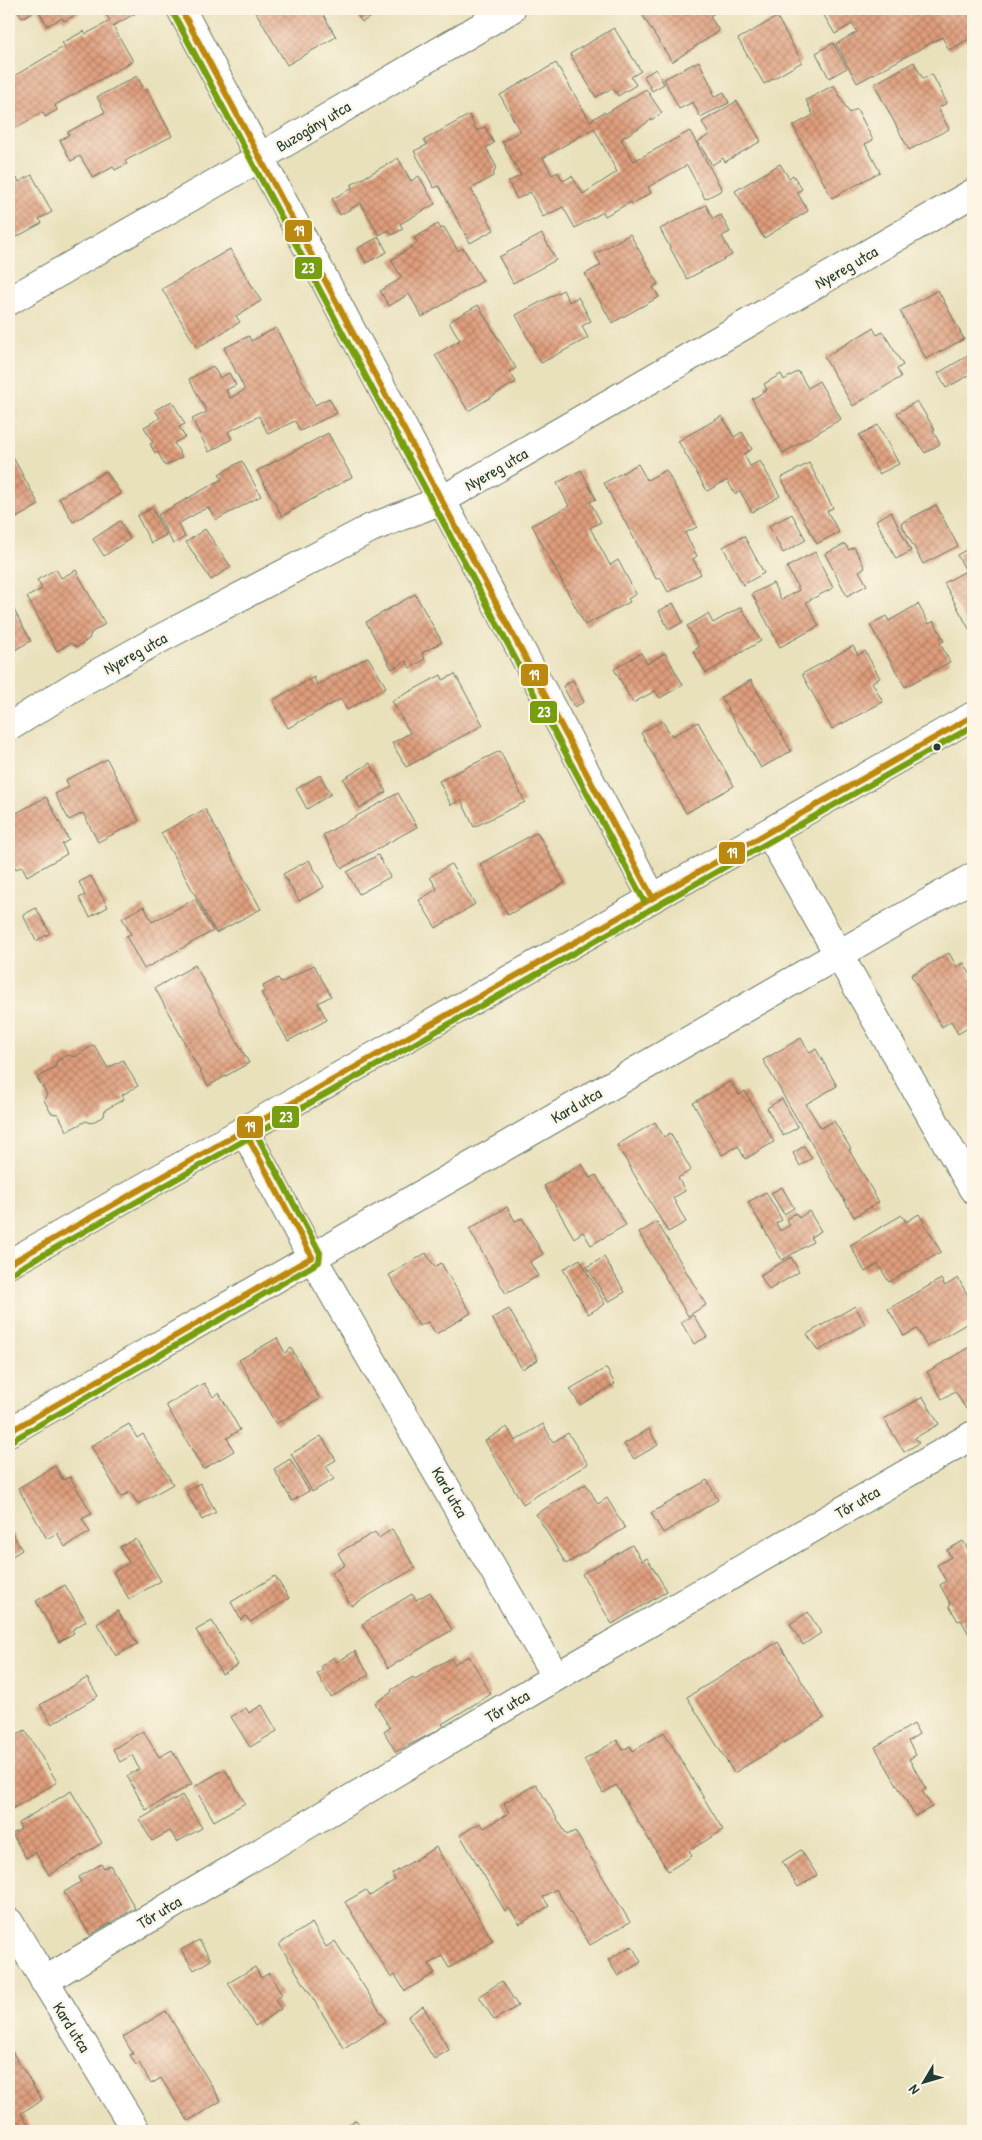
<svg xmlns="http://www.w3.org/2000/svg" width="982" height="2140" font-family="'Patrick Hand',sans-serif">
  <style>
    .building { fill: url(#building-cross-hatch); fill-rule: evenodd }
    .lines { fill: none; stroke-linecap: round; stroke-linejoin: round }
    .minor-casing { stroke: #667664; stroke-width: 30 }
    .minor { stroke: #fff; stroke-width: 28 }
    .bus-1-casing { stroke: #fcf5e5; stroke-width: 10 }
    .bus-2-casing { stroke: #fcf5e5; stroke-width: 10 }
    .bus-1 { stroke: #bc8910; stroke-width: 6 }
    .bus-2 { stroke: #769e10; stroke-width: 6 }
    .bus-dot { fill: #1f3d34; stroke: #fcf5e5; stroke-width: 2 }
    .labels { text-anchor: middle; stroke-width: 4.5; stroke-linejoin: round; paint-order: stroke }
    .street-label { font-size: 16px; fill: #1f3d34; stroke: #fcf5e5 }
    .line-badge { stroke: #fcf5e5; stroke-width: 2 }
    .badge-label { font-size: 14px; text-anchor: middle; font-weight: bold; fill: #fff }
  </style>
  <defs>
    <pattern id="building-cross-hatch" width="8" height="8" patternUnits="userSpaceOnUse" patternTransform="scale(1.25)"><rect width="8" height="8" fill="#df9d7c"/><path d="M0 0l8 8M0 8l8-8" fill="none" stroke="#b48166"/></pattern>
  </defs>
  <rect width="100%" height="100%" fill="#fcf5e5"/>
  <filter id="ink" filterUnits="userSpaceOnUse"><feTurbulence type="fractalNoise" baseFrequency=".02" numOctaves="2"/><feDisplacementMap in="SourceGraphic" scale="10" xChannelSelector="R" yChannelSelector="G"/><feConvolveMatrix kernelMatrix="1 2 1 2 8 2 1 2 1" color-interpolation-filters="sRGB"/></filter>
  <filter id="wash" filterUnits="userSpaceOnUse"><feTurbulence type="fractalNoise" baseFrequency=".0096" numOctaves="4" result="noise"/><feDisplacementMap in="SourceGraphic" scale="20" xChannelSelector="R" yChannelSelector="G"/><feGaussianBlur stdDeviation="1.12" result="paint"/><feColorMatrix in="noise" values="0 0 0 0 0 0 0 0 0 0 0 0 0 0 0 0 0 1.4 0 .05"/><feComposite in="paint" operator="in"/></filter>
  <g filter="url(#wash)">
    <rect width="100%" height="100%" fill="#e9e1bc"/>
    <g id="blocks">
      <path class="building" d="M17 9H86L64 21 62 18 47 26 38 9 22 18Z
        M103 9H134L136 13 113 26 133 61 55 105 57 110 45 117 43 112 14 129 9 120V79L65 46 62 43 84 31 86 34 110 21Z
        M254 9H320L336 37 287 65Z
        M353 9H384L362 22Z
        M648 9H718L719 10 710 16 719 31 672 62 641 13Z
        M820 9H888L890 12 897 9H973V33L972 34 973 37 949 50 942 37 857 83 836 44 857 32 852 24 835 34Z
        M777 17 802 62 764 84 738 39Z
        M614 28 641 71 631 77 636 85 618 96 613 88 596 97 570 54Z
        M833 43 847 68 829 78 816 53Z
        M699 61 714 92H712L714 97 724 92 729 103 700 117 693 102 679 109 664 79Z
        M914 62 923 79 932 74 947 103 938 108 949 129 909 150 874 84Z
        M556 63 590 121 604 112 605 114 646 89 662 113 621 139 634 161 690 131 722 190 705 199 687 165 648 187 651 193 632 204 631 202 605 216 603 212 575 228 563 207 543 217 530 192 517 199 508 182 521 175 502 142 520 131 500 95ZM594 128 617 172 583 194 572 176 563 181 558 172 552 175 543 158Z
        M656 69 664 84 652 91 644 76Z
        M137 76 145 91 147 89 172 136 125 161 127 164 115 170 113 167 93 178 80 156 71 161 60 140 69 135 68 132 105 112 97 97Z
        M834 85 849 113 857 109 873 140 865 144 880 172 832 198 793 126 813 115 806 100Z
        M737 101 761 141 725 162 723 158 712 165 698 142 709 135 702 122Z
        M469 115 477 131 485 127 494 143 486 148 496 166 493 176 471 189 494 230 470 243 439 186 434 188 414 151 427 145 424 140Z
        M398 158 411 181 419 176 435 204 400 224 403 229 392 235 389 230 379 235 361 203 340 215 332 199 352 188 351 185Z
        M780 164 789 178 793 175 802 189 797 192 808 211 764 238 735 191Z
        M32 175 52 212 39 219 42 223 9 241V182L17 178 19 182Z
        M706 205 713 219 721 215 730 232 722 236 732 255 687 279 660 229Z
        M438 224 441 229 444 227 458 251 463 248 483 281 422 317 409 294 389 306 380 291 402 278 391 260 418 243 414 238Z
        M542 234 556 260 513 283 499 257Z
        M630 234 658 284 653 287 659 297 612 323 585 274 601 265 595 254Z
        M379 237 387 252 366 263 358 248Z
        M230 249 261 301 236 316 240 322 197 348 162 289Z
        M563 290 569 302 578 297 591 321 582 326 588 338 541 363 516 315Z
        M938 290 964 339 926 359 900 311Z
        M478 305 516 368 510 372 516 382 468 411 435 355 460 340 449 322Z
        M276 328 315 405 329 398 337 413 300 431 295 421 268 434 259 416 228 432 232 439 209 452 192 419 207 412 189 379 213 366 220 378 229 373 236 385 226 390 230 398 245 390 224 348 249 336 251 341Z
        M873 328 877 335 883 332 903 365 897 369 901 377 853 406 824 357Z
        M971 354 973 358V373L946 388 938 373Z
        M798 371 808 388 819 381 841 419 783 453 752 399 767 390 764 384 781 374 784 380Z
        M172 401 185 424 179 427 185 437 174 443 182 457 165 466 158 452 155 453 150 444 153 443 144 427 160 418 155 410Z
        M917 401 935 430 933 431 940 444 925 453 897 413Z
        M722 416 734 437 742 432 752 449 744 454 750 466 760 461 780 496 752 512 740 491 735 494 727 480 707 491 678 441Z
        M878 425 899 464 879 474 859 435Z
        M328 433 352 477 282 516 257 471Z
        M9 450 39 505 9 522Z
        M242 461 261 496 216 520 208 507 178 524 185 537 173 544 158 515 222 479 219 474Z
        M809 463 833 508 827 511 839 532 817 544 781 478Z
        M638 464 647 480 666 470 697 527 685 533 697 556 693 559 701 574 668 592 660 577 656 579 604 483Z
        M581 470 596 499 590 502 601 522 590 528 610 565 618 560 636 594 628 599 630 602 585 625 532 525 569 506 557 483Z
        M106 471 121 494 73 522 59 498Z
        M936 505 958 546 923 564 901 523Z
        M152 508 166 535 151 543 137 516Z
        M891 512 911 551 896 559 876 520Z
        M792 514 806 540 783 553 769 526Z
        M120 521 130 539 104 556 93 539Z
        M205 529 231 567 211 580 186 542Z
        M744 536 764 573 743 585 723 547Z
        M845 544 849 550 854 547 865 568 859 571 867 585 847 596 825 554Z
        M973 546V636L944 583 966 571 957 555Z
        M815 552 833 588 806 602 819 626 780 647 752 594 773 583 781 600 799 590 787 567Z
        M56 569 61 578 76 570 105 624 91 633 89 639 77 647 71 643 57 651 27 597 42 589 37 580Z
        M415 594 442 642 422 653 425 659 410 668 406 661 392 669 366 622Z
        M9 601 31 641 9 653Z
        M673 603 683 622 669 630 659 611Z
        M918 604 929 624 934 621 944 641 940 643 950 662 905 687 870 625 886 616 889 621Z
        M741 607 761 641 706 673 693 651 699 647 687 626 708 614 713 623Z
        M853 646 858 655 865 651 880 678 872 682 883 702 832 729 802 674Z
        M641 653 647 664 665 653 683 685 660 698 655 691 633 703 614 669Z
        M368 657 386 687 347 710 341 699 288 728 273 700 314 677 317 685Z
        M455 674 483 725 406 767 392 743 410 733 392 701 441 675 443 680Z
        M573 680 584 702 574 707 563 686Z
        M751 680 791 751 761 768 721 697Z
        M662 721 672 736 698 722 734 786 686 813 641 733Z
        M500 751 525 802 474 827 461 800 451 805 439 781Z
        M107 759 139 821 98 842 83 813 69 820 55 794 69 787 66 780Z
        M370 763 386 792 360 808 343 779Z
        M320 775 331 794 307 809 296 789Z
        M398 793 417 827 342 868 323 835Z
        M46 797 69 840 62 844 67 854 27 876 22 866 16 869 9 856V817Z
        M205 809 261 909 216 933 161 833Z
        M537 832 565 883 508 915 480 864Z
        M378 855 390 877 359 894 347 872Z
        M309 860 324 887 299 901 283 874Z
        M451 864 475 904 436 928 419 900 437 889 430 877Z
        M91 876 108 907 90 917 79 898 85 895 79 882Z
        M195 899 213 931 144 969 126 936 131 934 122 918 144 906 152 922Z
        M36 908 50 933 36 941 23 915Z
        M949 953 957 967 964 963 973 979V1025L958 1034 951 1021 942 1027 911 975Z
        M195 965 249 1063 208 1086 155 988Z
        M314 965 331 996 318 1003 327 1020 288 1041 261 993 265 991 263 986 278 978 281 983Z
        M801 1038 809 1052 816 1049 837 1086 806 1104 821 1128 834 1121 851 1149 849 1150 879 1202 854 1217 763 1060Z
        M94 1045 108 1068 123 1060 138 1086 122 1095 124 1099 105 1110 104 1116 91 1123 86 1121 67 1131 58 1114 51 1113 44 1100 47 1094 37 1078 55 1067 57 1061 68 1055 75 1057Z
        M731 1081 739 1095 745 1091 774 1142 745 1159 738 1146 722 1155 693 1103Z
        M782 1099 798 1127 783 1136 767 1108Z
        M655 1122 664 1137 670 1133 691 1170 678 1178 685 1191 673 1198 686 1222 668 1232 617 1145Z
        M804 1146 812 1158 800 1166 793 1153Z
        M582 1164 590 1178 596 1175 626 1225 591 1245 583 1232 574 1238 544 1186Z
        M782 1187 794 1208 784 1214 771 1193Z
        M766 1192 782 1220 776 1223 780 1231 790 1225 786 1219 796 1213 799 1218 809 1211 821 1231 811 1237 813 1242 782 1260 748 1202Z
        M507 1207 515 1221 522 1218 543 1254 530 1262 538 1276 506 1294 469 1229Z
        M919 1214 941 1252 889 1282 878 1264 865 1272 850 1245 902 1215 906 1222Z
        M657 1222 706 1305 688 1316 639 1233Z
        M426 1253 435 1267 441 1263 471 1313 436 1334 428 1322 419 1326 389 1275Z
        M604 1257 625 1292 608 1302 587 1267Z
        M791 1257 799 1272 769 1290 760 1275Z
        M580 1259 605 1304 588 1314 563 1269Z
        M958 1278 973 1305V1320L927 1347 917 1329 904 1336 888 1309 941 1279 945 1286Z
        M855 1306 865 1324 818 1351 807 1334Z
        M509 1309 538 1360 522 1369 492 1318Z
        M693 1315 707 1337 694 1344 681 1322Z
        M277 1338 285 1353 291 1348 320 1399 276 1424 239 1360Z
        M973 1345V1405L966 1409 955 1391 942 1399 927 1372Z
        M606 1368 615 1384 580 1405 570 1389Z
        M204 1383 213 1397 219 1393 240 1430 227 1438 234 1451 203 1469 166 1405Z
        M923 1397 939 1424 915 1438 919 1443 904 1452 884 1419Z
        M129 1424 137 1438 143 1434 173 1484 138 1504 130 1492 121 1497 91 1446Z
        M543 1424 553 1442 568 1433 588 1464 523 1504 485 1441 507 1427 515 1441Z
        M649 1429 658 1445 634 1459 624 1444Z
        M321 1436 336 1460 326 1466 334 1479 312 1492 291 1454Z
        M290 1459 309 1491 292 1501 274 1469Z
        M55 1466 63 1480 70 1477 92 1514 82 1519 90 1532 65 1547 57 1533 47 1539 18 1488Z
        M707 1480 718 1500 663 1533 651 1513Z
        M200 1483 216 1512 202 1520 186 1491Z
        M586 1484 598 1504 607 1498 625 1528 566 1564 536 1514Z
        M9 1527 22 1550 9 1558Z
        M392 1529 415 1568 351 1606 332 1573 345 1565 338 1553 375 1532 379 1538Z
        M136 1539 161 1581 129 1599 113 1572 129 1563 120 1547Z
        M963 1541 973 1558V1641L961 1620 958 1621 949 1606 951 1605 940 1585 946 1581 937 1565 951 1557 947 1550Z
        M632 1545 642 1561 647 1558 667 1591 612 1624 582 1574Z
        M275 1576 289 1598 250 1622 246 1616 241 1620 231 1602Z
        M65 1585 86 1621 72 1630 74 1633 59 1642 36 1601Z
        M430 1592 452 1630 388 1668 362 1624 412 1594 416 1600Z
        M118 1611 137 1644 116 1656 97 1624Z
        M808 1612 821 1633 803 1645 790 1624Z
        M212 1621 238 1665 222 1674 196 1630Z
        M778 1642 824 1718 734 1773 687 1697Z
        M355 1651 369 1675 331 1697 317 1674 323 1670 321 1666 334 1657 337 1662Z
        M469 1656 491 1694 442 1724 444 1727 396 1752 384 1732 390 1728 375 1703 392 1692 391 1690 413 1677 415 1679 451 1658 454 1664Z
        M87 1678 98 1696 52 1724 40 1705Z
        M262 1705 277 1731 250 1747 231 1717 246 1708 249 1713Z
        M914 1724 919 1734 908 1741 916 1755 909 1759 926 1789 922 1791 932 1807 915 1816 875 1747Z
        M25 1730 57 1782 9 1811V1740Z
        M143 1731 159 1757 172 1750 192 1784 146 1810 127 1776 139 1769 132 1755 120 1762 113 1749Z
        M664 1732 723 1830 689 1851 692 1856 668 1871 616 1785 603 1793 584 1760 617 1740 623 1750 630 1746 633 1751Z
        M225 1769 245 1803 214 1821 194 1787Z
        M536 1784 567 1835 575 1831 630 1922 590 1945 556 1889 543 1897 549 1906 520 1924 509 1908 505 1911 460 1835 480 1823 484 1828 509 1813 504 1803Z
        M71 1791 102 1843 49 1875 35 1852 26 1858 12 1834 21 1829 18 1823Z
        M182 1795 202 1828 177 1842 170 1831 152 1841 139 1820Z
        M436 1847 493 1941 449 1968 442 1956 429 1964 435 1973 405 1991 395 1975 391 1978 345 1902 366 1890 370 1896 395 1880 392 1874Z
        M801 1850 817 1875 798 1887 782 1862Z
        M101 1864 104 1868 110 1865 135 1908 90 1935 64 1892 81 1882 79 1877Z
        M312 1923 326 1947 335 1941 386 2021 344 2048 279 1944Z
        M199 1940 211 1960 194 1970 181 1950Z
        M632 1946 641 1962 618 1976 608 1960Z
        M255 1967 261 1978 269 1973 282 1995 275 2000 281 2009 255 2026 228 1983Z
        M502 1981 518 2006 494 2020 479 1996Z
        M423 2006 449 2050 434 2059 408 2016Z
        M166 2011 221 2101 188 2121 161 2078 151 2084 139 2063 136 2065 130 2055 133 2054 123 2037Z
        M11 2050 42 2100 21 2113 32 2131H9V2052Z
        M356 2120 364 2131H337L342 2128Z"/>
    </g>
  </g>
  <g filter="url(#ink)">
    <use href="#blocks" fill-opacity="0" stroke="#667664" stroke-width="1"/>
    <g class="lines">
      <g class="minor-casing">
        <path id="minor" d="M181 9 652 897
          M9 301 259 158 511 9
          M9 727 78 684 150 644 371 528 442 500 973 193
          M769 833 973 1189
          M244 1130 312 1257 556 1677
          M9 1264 973 716
          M9 1432 973 877
          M9 1922 136 2131
          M44 1981 556 1677 973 1435"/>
      </g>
      <use href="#minor" class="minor"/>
      <g class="bus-1-casing">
        <path id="bus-1" d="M181 9 652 897
          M9 1264 973 716
          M9 1432 312 1257 244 1130"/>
      </g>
      <g class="bus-2-casing">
        <path id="bus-2" d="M173 13 644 901
          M13 1272 973 726
          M13 1440 319 1262 320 1253 252 1126"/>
      </g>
      <use href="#bus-1" class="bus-1"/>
      <use href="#bus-2" class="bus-2"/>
    </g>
  </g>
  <circle class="bus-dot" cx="937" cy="747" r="4.5"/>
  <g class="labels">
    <g class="street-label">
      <text transform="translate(313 126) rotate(-31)" y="6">Buzogány utca</text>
      <text transform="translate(846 267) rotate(-30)" y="6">Nyereg utca</text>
      <text transform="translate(496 469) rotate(-30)" y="6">Nyereg utca</text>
      <text transform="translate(135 653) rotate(-29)" y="6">Nyereg utca</text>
      <text transform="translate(576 1105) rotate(-30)" y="6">Kard utca</text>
      <text transform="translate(450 1492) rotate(60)" y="6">Kard utca</text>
      <text transform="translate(857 1502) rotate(-30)" y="6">Tőr utca</text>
      <text transform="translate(507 1706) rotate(-31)" y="6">Tőr utca</text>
      <text transform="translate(159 1912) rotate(-31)" y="6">Tőr utca</text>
      <text transform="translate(72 2027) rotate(58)" y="6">Kard utca</text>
    </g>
  </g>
  <g class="line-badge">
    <rect x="284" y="219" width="29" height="24" rx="5" fill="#bc8910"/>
    <rect x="294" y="256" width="29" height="24" rx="5" fill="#769e10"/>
    <rect x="520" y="663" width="29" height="24" rx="5" fill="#bc8910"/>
    <rect x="529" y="700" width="29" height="24" rx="5" fill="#769e10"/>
    <rect x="718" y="841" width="28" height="24" rx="5" fill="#bc8910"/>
    <rect x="271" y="1105" width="29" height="24" rx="5" fill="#769e10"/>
    <rect x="236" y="1115" width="28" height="24" rx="5" fill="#bc8910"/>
  </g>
  <g class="badge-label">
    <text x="299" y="236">19</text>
    <text x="308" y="273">23</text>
    <text x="534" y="680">19</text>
    <text x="544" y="717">23</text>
    <text x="732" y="858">19</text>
    <text x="286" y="1122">23</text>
    <text x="250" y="1132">19</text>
  </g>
  <rect width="982" height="2140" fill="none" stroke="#fcf5e5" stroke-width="30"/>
  <g transform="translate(924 2082) rotate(232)" stroke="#fcf5e5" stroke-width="4" paint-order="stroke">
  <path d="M0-4L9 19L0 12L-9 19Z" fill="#1f3d34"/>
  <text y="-8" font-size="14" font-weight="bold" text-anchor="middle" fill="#1f3d34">N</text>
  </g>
</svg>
